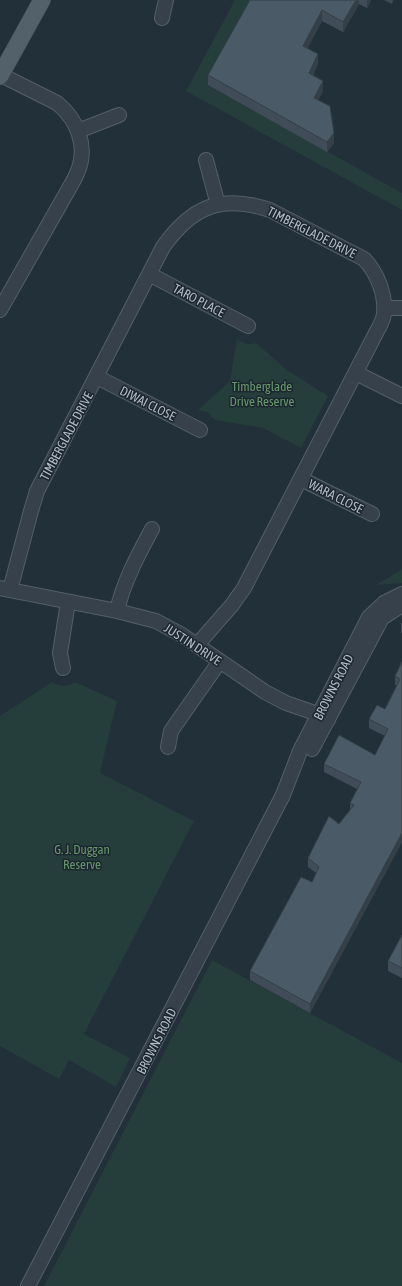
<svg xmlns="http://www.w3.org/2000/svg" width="402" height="1286" font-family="'Asap Condensed',sans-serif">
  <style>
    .green { fill: #253d3b }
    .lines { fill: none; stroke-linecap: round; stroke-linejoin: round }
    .minor-casing { stroke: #545f68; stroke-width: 16 }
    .major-casing { stroke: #424d57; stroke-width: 18 }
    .minor { stroke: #36414b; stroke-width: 14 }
    .major { stroke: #53616b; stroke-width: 17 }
    .wall { fill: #404d58 }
    .shaded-wall { fill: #343f47 }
    .building { fill: #4a5a66; stroke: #343f47 }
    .labels { text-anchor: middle; stroke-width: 3; stroke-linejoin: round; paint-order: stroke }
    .street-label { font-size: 13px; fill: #b1bcc7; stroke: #1b262f }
    .park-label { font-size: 13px; fill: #67986b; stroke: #1b262f }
  </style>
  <rect width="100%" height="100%" fill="#22303a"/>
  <path class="green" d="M235 0H252L208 85 402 193V210L186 91Z
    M237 339C243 344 249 345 256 343L287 370 328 396 301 448 263 428 215 420 207 412 198 410 230 381Z
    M402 567V583L376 585 401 570Z
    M52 682C60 687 67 687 75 682L117 701 100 773 194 821 84 1034 130 1058 116 1087 69 1060 59 1079 0 1046V716Z
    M212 960 402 1063V1286H44Z"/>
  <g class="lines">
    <g class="minor-casing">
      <path id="minor" d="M162 18 166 0
        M78 131 119 115
        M206 160 218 205
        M149 274 248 326
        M384 308H402
        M0 310 71 185C74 180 76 176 78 171 88 146 77 119 57 103L1 75
        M356 373 402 396
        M97 377 200 430
        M301 479 372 514
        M0 588 117 611 156 621 182 635 265 692 286 703 312 712 328 720
        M10 590 31 511 37 491 163 247C192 206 222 194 270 210L364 259C377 272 386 295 384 314 383 320 380 326 377 331L244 588 232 605 197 645
        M117 611C123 583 138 555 152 529
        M63 668 60 653 68 602
        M168 747 171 731 220 661
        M312 749 382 618 402 605
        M28 1286 283 795 300 751 369 617 384 603 402 594"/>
    </g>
    <g class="major-casing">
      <path id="major" d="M0 76 42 0"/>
    </g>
    <use href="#minor" class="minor"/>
    <use href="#major" class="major"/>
  </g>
  <path class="wall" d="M250 0H371L367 8 359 4 343 32 322 21 307 49 318 64 313 75 323 91 318 100 334 143 327 152 208 85V75Z
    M384 0H393L392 4Z
    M401 623H402V634L401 632Z
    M402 662V842L310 1013 250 980V971L312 882 316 873 308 867V858L339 824 350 810V803L357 789 324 772V764L375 755 385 736 369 728V719L385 709 397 686 395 685V676Z
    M402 935V978L388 971V961Z"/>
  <path class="shaded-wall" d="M356 0H359V4L343 32V22Z
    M367 0H371L367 8Z
    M322 10V21L303 56V46Z
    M318 54V64L309 83V73Z
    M323 81V91L314 108V98Z
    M334 133V143L327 152V142Z
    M402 833V842L310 1013V1004Z"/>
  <path class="building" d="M250 0H356L343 22 322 10 303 46 318 54 309 73 323 81 314 98 330 106 334 133 327 142 208 75Z
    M402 662V833L310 1004 250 971 301 877 312 882 319 867 308 858 329 816 339 824 354 805 350 803 361 782 324 764 339 735 375 755 388 729 369 719 377 705 385 709 400 679 395 676Z
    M402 935V968L388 961Z"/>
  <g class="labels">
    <g class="street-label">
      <text transform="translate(312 232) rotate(27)" y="5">TIMBERGLADE DRIVE</text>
      <text transform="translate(199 300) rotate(28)" y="5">TARO PLACE</text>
      <text transform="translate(148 403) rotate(27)" y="5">DIWAI CLOSE</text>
      <text transform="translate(66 436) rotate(-62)" y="5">TIMBERGLADE DRIVE</text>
      <text transform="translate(336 496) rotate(27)" y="5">WARA CLOSE</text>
      <text transform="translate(193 644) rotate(33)" y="5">JUSTIN DRIVE</text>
      <text transform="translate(333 687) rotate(-63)" y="5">BROWNS ROAD</text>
      <text transform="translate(156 1041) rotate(-63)" y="5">BROWNS ROAD</text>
    </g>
    <g class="park-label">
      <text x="262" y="391">Timberglade<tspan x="262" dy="15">Drive Reserve</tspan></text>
      <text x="82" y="854">G. J. Duggan<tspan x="82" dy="15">Reserve</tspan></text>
    </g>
  </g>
</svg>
